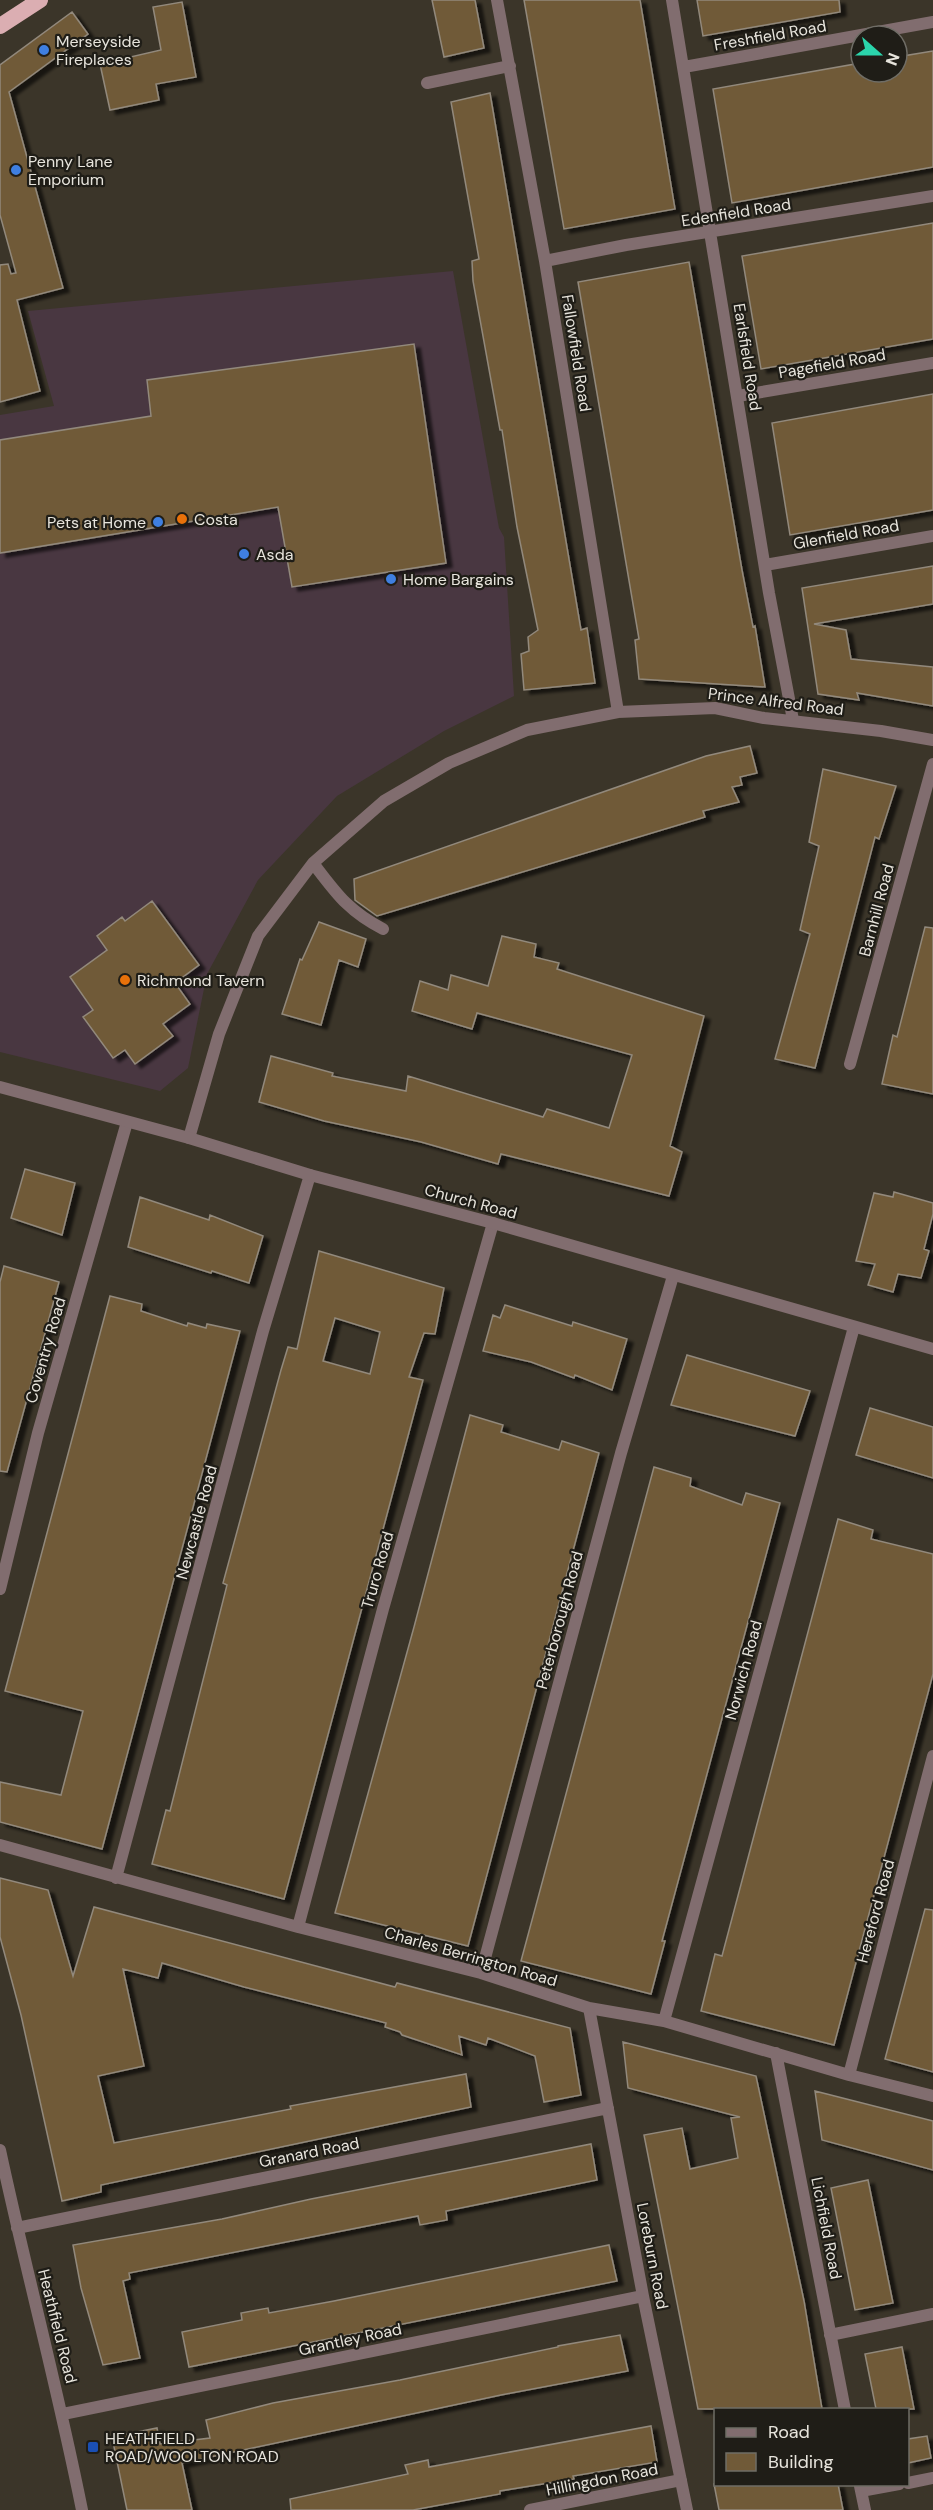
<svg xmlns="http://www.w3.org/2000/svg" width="933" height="2510" font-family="'DM Sans',sans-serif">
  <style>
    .commercial { fill: #493741 }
    .building { fill: #705a38; stroke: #92897c; stroke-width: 1.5; fill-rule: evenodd; filter: url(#shadow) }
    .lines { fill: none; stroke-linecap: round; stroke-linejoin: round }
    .minor { stroke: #816d6f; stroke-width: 12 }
    .tertiary { stroke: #816d6f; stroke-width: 12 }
    .trunk { stroke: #dbaeb2; stroke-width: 16 }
    .shop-dot { fill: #3f7fe0; stroke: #1f1d17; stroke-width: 2 }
    .food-dot { fill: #e8710a; stroke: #1f1d17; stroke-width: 2 }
    .transit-dot { fill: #1a4fb4; stroke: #1f1d17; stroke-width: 2 }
    .labels { text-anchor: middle; stroke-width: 4.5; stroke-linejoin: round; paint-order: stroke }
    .street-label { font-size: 16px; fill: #e7e4dc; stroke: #1f1d17 }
    .poi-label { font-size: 16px; fill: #e7e4dc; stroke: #1f1d17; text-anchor: start }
  </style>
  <defs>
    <filter id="shadow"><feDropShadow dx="6" dy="4" stdDeviation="1.5" flood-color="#0009"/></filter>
  </defs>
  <rect width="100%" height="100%" fill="#3b3529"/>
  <path class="commercial" d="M453 271 499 528 504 537 514 696 444 731 337 796 258 880 207 974 188 1068 160 1091 0 1052V415L54 406 28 311Z"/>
  <path class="building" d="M432 0H475L484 48 444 57Z
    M524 0H640L675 209 564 229Z
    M697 0H839L840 12 703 36Z
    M182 2 196 77 156 84 159 100 110 110 100 64 161 50 153 7Z
    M72 12 88 34 9 92 63 288 17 300 40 391 0 402V265L8 264 11 274 16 273 0 215V65Z
    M933 51V167L732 203 713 89 861 63V72H897V57Z
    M490 93 581 630 587 628 595 683 524 690 521 654 529 651 528 637 538 630 517 527 502 430H500L473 281 472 261 479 259 451 102Z
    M933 223V339L761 369 742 256Z
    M689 262 742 570 753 627 755 626 765 687 639 679 635 640 639 639 578 282Z
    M414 344 446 563 292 587 278 507 0 553V440L151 416 147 380Z
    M933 394V510L790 535 772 423Z
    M933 566V604L814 624 846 630 851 659 933 667V706L857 693 859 700 818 694 802 588Z
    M750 746 757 773 740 777 742 785 732 787 739 802 703 811 705 817 377 916 355 900 354 879 706 756Z
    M823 769 896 786 879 839 875 837 815 1068 775 1059 810 934 800 930 819 846 809 842Z
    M152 901 199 965 175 983 190 1004 163 1024 173 1036 135 1064 125 1050 113 1058 83 1017 93 1010 70 977 107 950 97 936 122 917 125 921Z
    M319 922 366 939 358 967 339 960 321 1025 282 1014 300 959 302 960Z
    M925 927 933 928V1094L882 1084 893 1035 897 1037Z
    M502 936 536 944 534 957 559 963 557 969 704 1016 670 1146 682 1152 669 1196 501 1154 498 1164 421 1142 324 1121 259 1102 271 1056 333 1073 332 1076 406 1091 408 1076 543 1117 547 1109 609 1128 632 1055 477 1013 472 1029 412 1011 420 981 448 990 451 975 488 986Z
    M25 1169 75 1183 62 1235 11 1218Z
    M894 1192 933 1203V1214L924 1249 929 1251 921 1278 898 1274 893 1292 868 1285 875 1264 856 1261 874 1193 893 1197Z
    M140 1197 209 1220 210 1215 263 1236 249 1283 212 1271 211 1273 128 1247Z
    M319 1251 444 1288 435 1334 424 1333 409 1377 423 1380 284 1899 152 1864 166 1810 170 1811 227 1585 223 1583 281 1370 288 1347 297 1349ZM335 1318 380 1332 370 1374 323 1361Z
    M4 1266 59 1282 7 1472 0 1471V1282Z
    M110 1296 142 1304 141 1311 187 1326 188 1323 206 1328 207 1324 240 1331 102 1849 0 1822V1782L61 1795 83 1711 5 1691Z
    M505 1305 572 1326 573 1322 627 1339 612 1390 575 1375 574 1378 531 1362 483 1351 493 1315 500 1318Z
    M687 1355 810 1391 795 1436 671 1405Z
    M870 1408 933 1427V1478L856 1455Z
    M470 1415 503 1425 501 1432 559 1450 562 1441 599 1453 468 1946 335 1913 414 1627Z
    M654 1467 691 1478 690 1486 742 1505 746 1493 780 1503 662 1941H665L651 1994 521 1961Z
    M838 1519 873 1530 871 1539 933 1554V1674L834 2045 701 2011 715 1954 722 1956Z
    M0 1878 48 1890 73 1976 94 1907 395 1987 397 1983 570 2028 581 2095 544 2102 535 2056 488 2038 486 2045 459 2036 462 2055 402 2035 400 2032 385 2027 386 2023 244 1987 162 1963 158 1978 123 1969 144 2066 98 2076 114 2143 291 2109 290 2106 466 2074 471 2107 101 2185V2192L62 2201 21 2015 0 1937Z
    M925 1909 933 1910V2072L885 2059Z
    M623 2042 756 2076 804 2301 822 2409H698L644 2135 682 2128 690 2169 738 2158 731 2118 740 2117 628 2088Z
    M815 2091 933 2121V2170L822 2140Z
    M591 2144 597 2180 446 2211 447 2220 420 2225 418 2216 129 2273 130 2279 123 2281 140 2358 103 2365 81 2288 73 2245 222 2219 311 2199Z
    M868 2180 893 2303 855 2310 831 2188Z
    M609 2245 617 2281 189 2367 182 2332 242 2320 241 2313 268 2308 269 2313 334 2301Z
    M620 2335 628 2371 501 2395 182 2463 192 2510H127L112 2437 157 2428 160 2444 210 2438 206 2420 273 2403 400 2380 558 2347V2346Z
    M902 2347 914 2409H876L865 2354Z
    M651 2426 657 2462 573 2476 574 2479 500 2491V2494L413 2510H291L290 2499 408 2474 405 2465 428 2460 429 2467Z
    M927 2436 931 2458 908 2463V2439Z
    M714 2484H838L843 2510H719Z"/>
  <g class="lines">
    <path class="minor" d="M497 0 545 261 618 712
      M672 0 769 593 793 720
      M684 67 933 22
      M427 83 510 66
      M545 261 626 245 933 196
      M738 396 933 363
      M765 565 933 536
      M313 863C336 893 348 911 383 929
      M850 1064 933 764
      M189 1138 219 1034 258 936 313 863 384 801 449 763 527 730 618 712 715 708 764 718 881 731 933 740
      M0 1589 38 1433 127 1122
      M0 1845 298 1927 481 1973 589 2008 664 2021 849 2075 933 2096
      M116 1878 263 1331 310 1175
      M298 1927 383 1609 493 1223
      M481 1973 621 1453 673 1276
      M589 2008 643 2296 687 2510
      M664 2021 854 1327
      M776 2053 845 2410
      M849 2075 933 1756
      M0 2150C26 2271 58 2389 82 2510
      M17 2228 608 2108
      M830 2335 933 2314
      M63 2414 643 2296
      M908 2483 933 2478
      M860 2486 865 2510
      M861 2491 899 2484
      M530 2510 681 2480"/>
    <path class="tertiary" d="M0 1087 189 1138 310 1175 493 1223 933 1349"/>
    <path class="trunk" d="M0 26 40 0"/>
  </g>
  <g class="shop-dot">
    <circle cx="44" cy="50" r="6"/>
    <circle cx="16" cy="170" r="6"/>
    <circle cx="158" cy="522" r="6"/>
    <circle cx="244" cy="554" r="6"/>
    <circle cx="391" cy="579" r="6"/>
  </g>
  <g class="food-dot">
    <circle cx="182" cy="519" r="6"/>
    <circle cx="125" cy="980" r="6"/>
  </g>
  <rect class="transit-dot" x="87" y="2441" width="12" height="12" rx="3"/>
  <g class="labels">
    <g class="street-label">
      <text transform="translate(770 35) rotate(-10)" y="6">Freshfield Road</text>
      <text transform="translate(736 212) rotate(-9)" y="6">Edenfield Road</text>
      <text transform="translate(577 353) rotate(81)" y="6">Fallowfield Road</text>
      <text transform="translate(748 357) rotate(81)" y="6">Earlsfield Road</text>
      <text transform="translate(832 363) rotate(-10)" y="6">Pagefield Road</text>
      <text transform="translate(846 534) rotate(-10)" y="6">Glenfield Road</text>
      <text transform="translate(776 701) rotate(7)" y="6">Prince Alfred Road</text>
      <text transform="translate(876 910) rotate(-75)" y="6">Barnhill Road</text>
      <text transform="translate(471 1201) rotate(15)" y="6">Church Road</text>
      <text transform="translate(45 1350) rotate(-74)" y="6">Coventry Road</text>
      <text transform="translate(196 1522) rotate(-75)" y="6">Newcastle Road</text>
      <text transform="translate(377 1570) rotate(-74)" y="6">Truro Road</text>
      <text transform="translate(559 1620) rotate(-75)" y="6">Peterborough Road</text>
      <text transform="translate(743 1670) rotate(-75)" y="6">Norwich Road</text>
      <text transform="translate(875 1911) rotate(-75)" y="6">Hereford Road</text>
      <text transform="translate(471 1956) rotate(16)" y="6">Charles Berrington Road</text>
      <text transform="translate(309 2152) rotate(-11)" y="6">Granard Road</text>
      <text transform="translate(827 2228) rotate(79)" y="6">Lichfield Road</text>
      <text transform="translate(653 2256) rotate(79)" y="6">Loreburn Road</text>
      <text transform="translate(58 2326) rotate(76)" y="6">Heathfield Road</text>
      <text transform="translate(350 2339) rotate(-12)" y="6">Grantley Road</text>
      <text transform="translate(602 2479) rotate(-11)" y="6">Hillingdon Road</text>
    </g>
    <g class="poi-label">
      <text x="56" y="47">Merseyside<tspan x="56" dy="18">Fireplaces</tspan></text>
      <text x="28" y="167">Penny Lane<tspan x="28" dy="18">Emporium</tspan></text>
      <text x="194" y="525">Costa</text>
      <text x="146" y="528" text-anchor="end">Pets at Home</text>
      <text x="256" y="560">Asda</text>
      <text x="403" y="585">Home Bargains</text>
      <text x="137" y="986">Richmond Tavern</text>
      <text x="105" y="2444">HEATHFIELD<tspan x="105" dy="18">ROAD/WOOLTON ROAD</tspan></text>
    </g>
  </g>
  <rect x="714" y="2408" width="195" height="78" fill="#1f1d17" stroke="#6f6d66" stroke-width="1.5"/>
  <rect x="726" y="2428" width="30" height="9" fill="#816d6f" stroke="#6f6d66" stroke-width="1.5"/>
  <text x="768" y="2438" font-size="18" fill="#e7e4dc">Road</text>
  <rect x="726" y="2453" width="30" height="18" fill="#705a38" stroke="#6f6d66" stroke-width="1.5"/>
  <text x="768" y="2468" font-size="18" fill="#e7e4dc">Building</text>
  <g transform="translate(879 54) rotate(111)"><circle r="28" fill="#1f1d17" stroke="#6f6d66" stroke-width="1.5"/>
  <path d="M0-4.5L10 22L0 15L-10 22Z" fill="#2bd5ac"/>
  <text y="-9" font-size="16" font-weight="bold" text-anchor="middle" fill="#e7e4dc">N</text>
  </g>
</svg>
